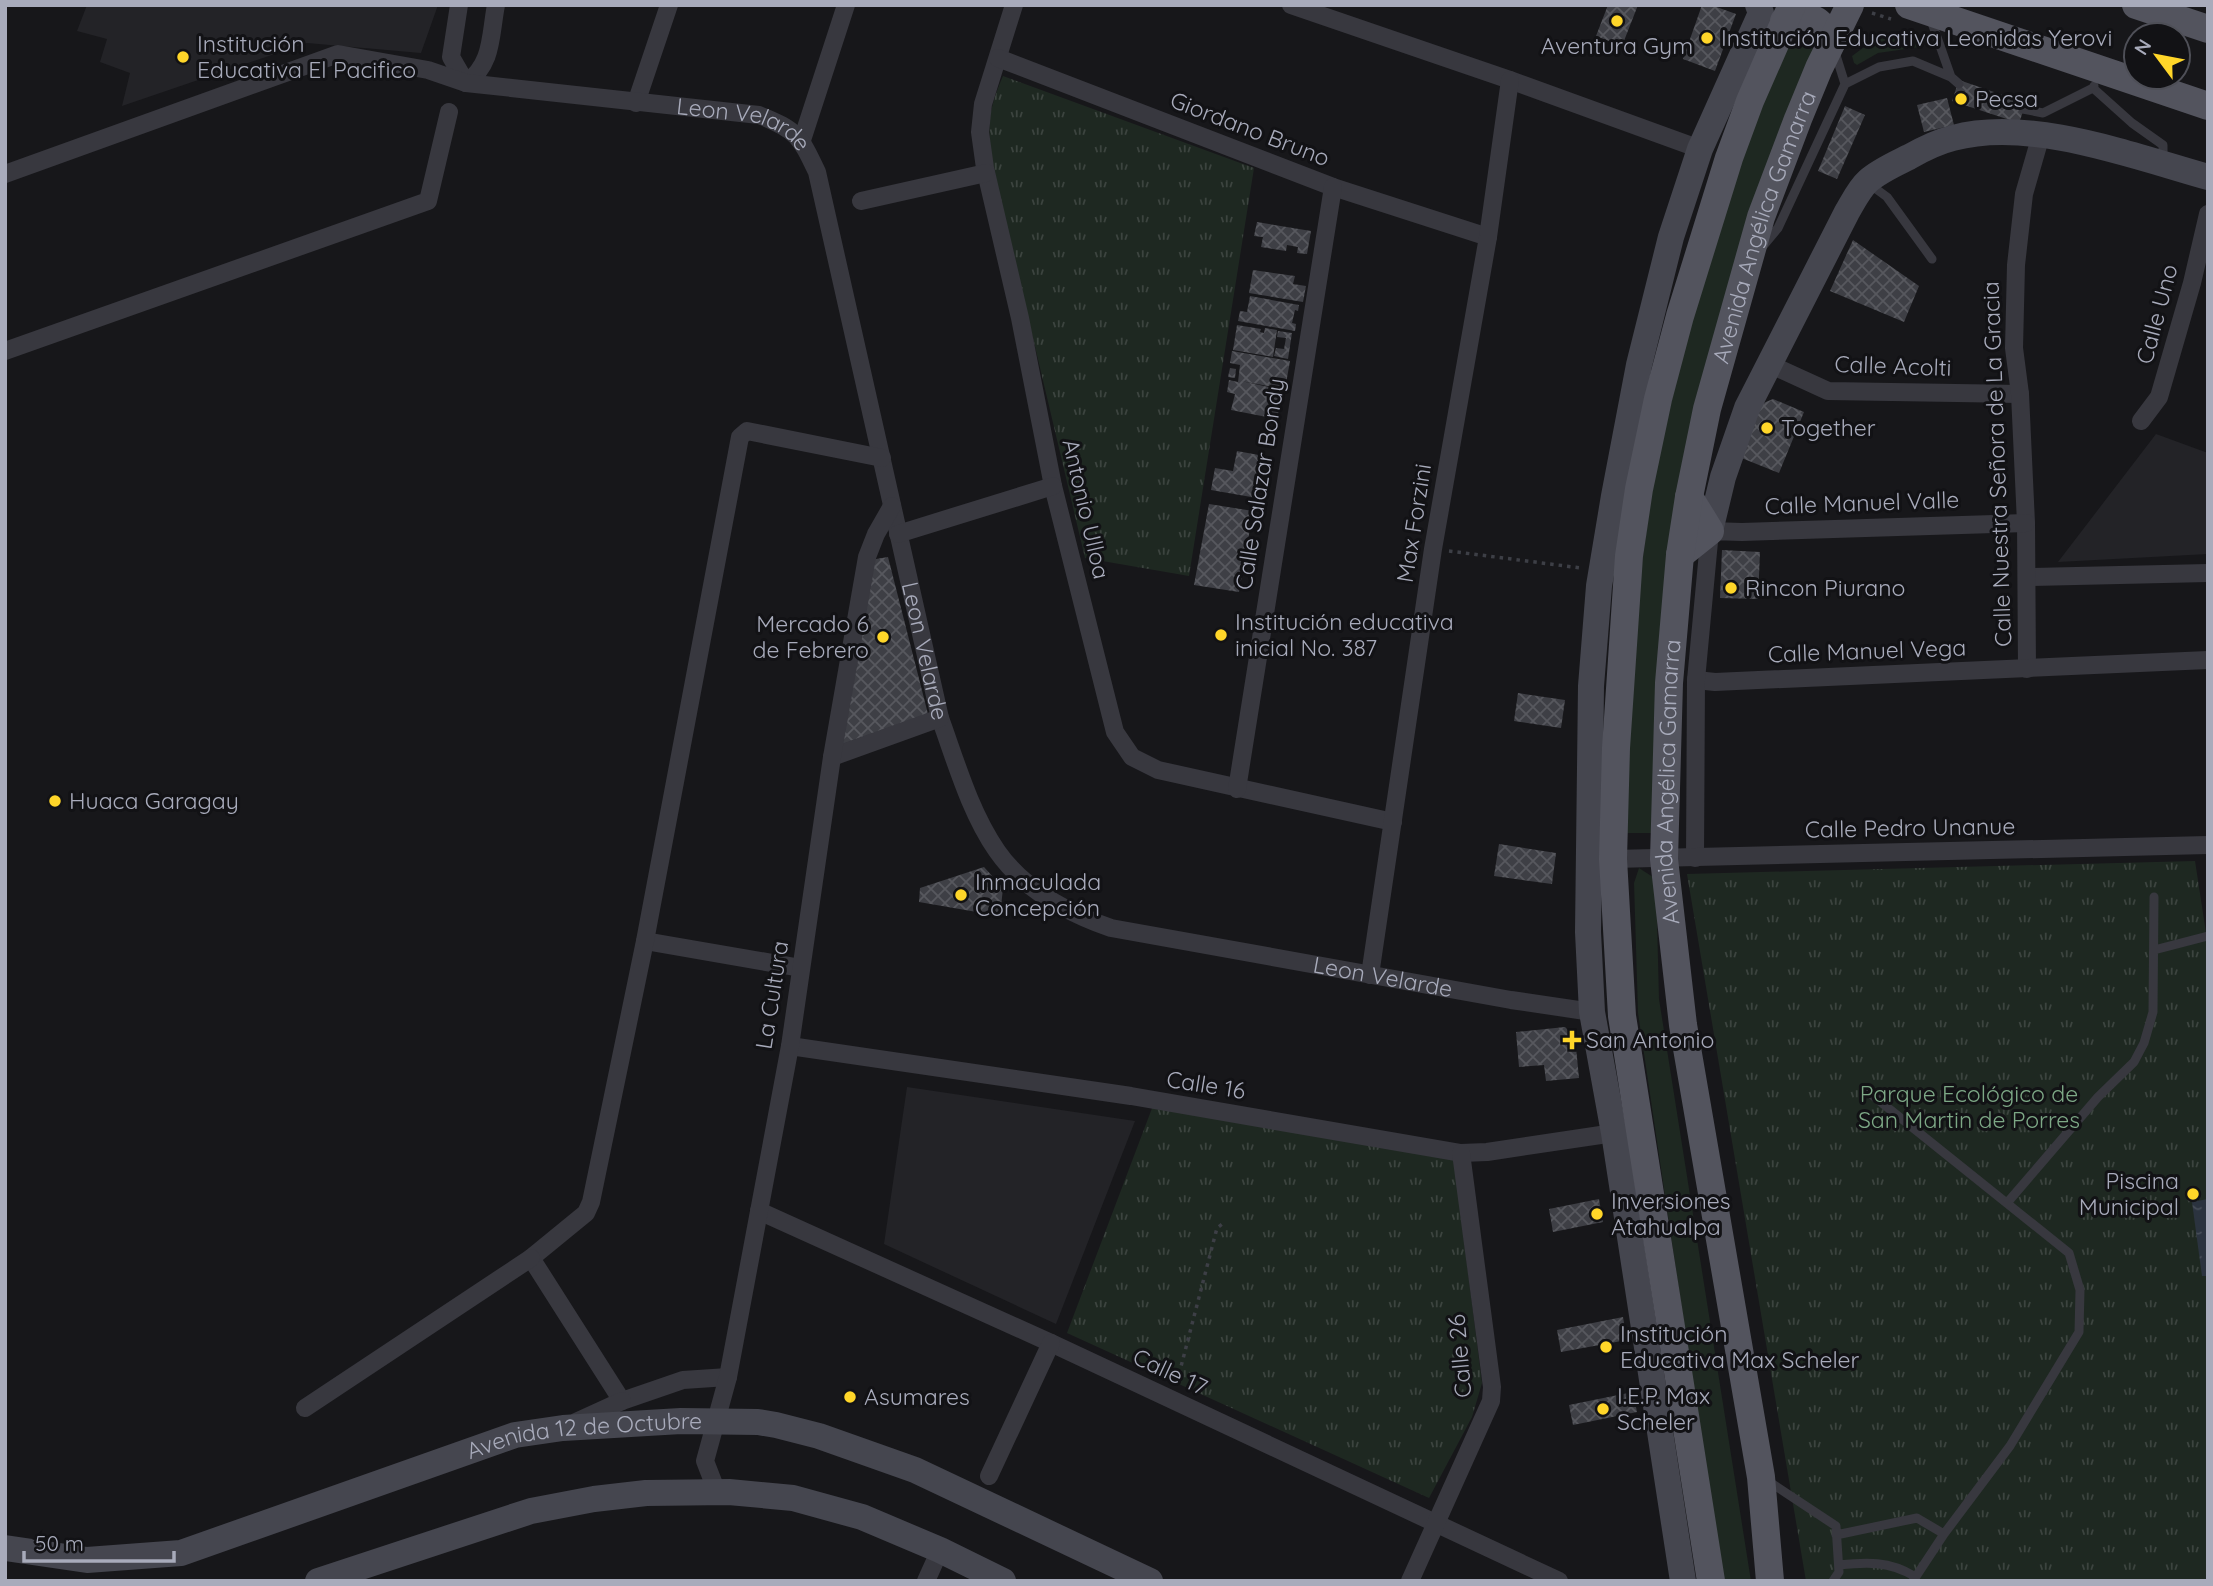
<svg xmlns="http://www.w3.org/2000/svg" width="2213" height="1586" font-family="Quicksand,sans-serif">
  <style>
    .built { fill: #232327 }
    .green { fill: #1e2821 }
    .park { fill: url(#park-tufts) }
    .water { fill: url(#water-ripples) }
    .building { fill: url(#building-cross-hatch) }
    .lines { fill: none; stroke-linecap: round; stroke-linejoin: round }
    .path { stroke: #3d3f46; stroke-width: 3.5; stroke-dasharray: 3.5 5; stroke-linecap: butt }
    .lane { stroke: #38383f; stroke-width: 9 }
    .street { stroke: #38383f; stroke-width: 18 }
    .secondary { stroke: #45464f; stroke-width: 26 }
    .primary { stroke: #53545e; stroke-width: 28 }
    .poi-dot { fill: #ffd629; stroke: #121215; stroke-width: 2.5 }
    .labels { text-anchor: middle; stroke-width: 6; stroke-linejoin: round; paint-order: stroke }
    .poi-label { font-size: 23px; fill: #a8abbb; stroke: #121215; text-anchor: start }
    .street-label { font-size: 23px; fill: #a8abbb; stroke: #121215 }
    .park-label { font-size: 23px; fill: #7da886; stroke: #121215 }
  </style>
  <defs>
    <pattern id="park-tufts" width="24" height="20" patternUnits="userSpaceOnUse" patternTransform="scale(1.75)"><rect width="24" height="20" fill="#1e2821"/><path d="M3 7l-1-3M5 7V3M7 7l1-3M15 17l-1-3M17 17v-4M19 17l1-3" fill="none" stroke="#3c443f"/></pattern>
    <pattern id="water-ripples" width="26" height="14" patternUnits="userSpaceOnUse" patternTransform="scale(1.75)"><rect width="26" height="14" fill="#2b333f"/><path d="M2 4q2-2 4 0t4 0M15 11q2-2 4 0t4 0" fill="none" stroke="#474e59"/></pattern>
    <pattern id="building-cross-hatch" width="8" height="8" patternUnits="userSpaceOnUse" patternTransform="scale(1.75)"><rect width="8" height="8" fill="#3e3f45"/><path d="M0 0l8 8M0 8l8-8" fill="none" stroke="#57585e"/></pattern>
  </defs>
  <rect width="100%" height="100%" fill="#17171a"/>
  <path class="built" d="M87 5H438L421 53 307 43 122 106 130 73 100 62 107 39 77 31Z
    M2156 434 2208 453V554L2058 562Z
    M907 1087 1135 1121 1056 1324 884 1244Z"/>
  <path class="green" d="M1900 37 1920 38V47L1878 53 1857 65 1854 63 1852 56 1875 39Z
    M1801 41 1812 46 1815 55 1717 336 1655 833H1625L1631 645 1655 468 1705 264 1775 67 1789 45Z
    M1639 868 1656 879 1659 999 1751 1581H1722L1638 1013 1634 883Z"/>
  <path class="park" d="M1003 76 1254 168 1189 576 1085 558 993 169C988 128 986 115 1003 76Z
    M2195 861 2208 946V1581H1806L1687 874Z
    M1154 1103 1453 1153 1482 1383 1472 1417 1429 1498 1067 1333Z"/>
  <path class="water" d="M2208 1199V1276H2202L2192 1202Z"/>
  <path class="building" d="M1608 5H1638L1622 46 1596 36Z
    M1702 5H1711L1736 14 1715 71 1683 59Z
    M1959 80 2026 103 2019 123 1952 101Z
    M1947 98 1954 125 1924 132 1917 105Z
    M1845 106 1865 115 1837 179 1818 171Z
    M1257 222 1311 231 1307 254 1297 253 1298 247 1287 245 1286 251 1261 247 1263 237 1254 236Z
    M1853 240 1919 286 1904 322 1830 291Z
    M1253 270 1295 276 1293 284 1306 286 1303 302 1249 293Z
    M1250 296 1299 305 1298 311 1295 310 1292 323 1296 324 1295 331 1238 321 1240 311 1247 312Z
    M1237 325 1261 329 1260 332 1264 333 1265 328 1277 330 1273 357 1233 350Z
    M1278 331 1292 333 1288 359 1274 356 1276 348 1284 349 1286 338 1277 337Z
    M1232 351 1290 361 1285 389 1241 381 1283 390 1277 419 1231 410 1235 394 1227 392 1229 380 1238 382 1240 365 1230 363Z
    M1230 368 1236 369 1235 378 1228 377Z
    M1773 399 1804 412 1779 473 1739 457 1761 404Z
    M1237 451 1264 456 1257 498 1211 490 1215 468 1233 471Z
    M1209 504 1253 511 1239 592 1194 585Z
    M1722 550 1760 552 1758 599 1720 598Z
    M888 557 928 714 840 745 870 560Z
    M1518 693 1565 700 1561 728 1514 721Z
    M1499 844 1556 853 1552 884 1494 876Z
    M984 867 1003 888 1000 916 919 902 920 888Z
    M1565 1027 1575 1037 1579 1078 1546 1081 1544 1065 1519 1067 1516 1032Z
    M1599 1199 1603 1222 1553 1232 1549 1209Z
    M1623 1317 1627 1340 1561 1352 1557 1330Z
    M1633 1392 1637 1412 1573 1425 1569 1405Z"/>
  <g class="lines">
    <path class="path" d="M1872 13 1891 19
      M1449 551 1581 568
      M1177 1382 1217 1228 1225 1222"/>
    <path class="lane" d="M1931 20 1951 77
      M1835 52 1845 84
      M2093 88 2132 123 2163 145V161
      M2023 109 2043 113 2093 88 2094 86
      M1868 183 1887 197 1932 259
      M1763 246 1778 228 1845 84 1879 67 1913 61 1951 77 1959 84
      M2154 950 2208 936
      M1867 1091 2069 1253 2080 1290 2079 1332 2010 1446 1944 1534 1913 1581
      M2007 1203 2098 1097 2134 1062 2144 1043 2153 1012 2154 897
      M1768 1481 1836 1526 1839 1572 1833 1581
      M1836 1535 1917 1518 1944 1534
      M1839 1565C1867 1562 1889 1561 1914 1576"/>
    <g class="street">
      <path d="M459 5 451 57 466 83"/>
      <path d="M1014 5 983 104 980 132 985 168 1020 318 1053 486 1115 732 1132 757 1158 770 1393 822"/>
      <path d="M1291 5 1510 80 1700 149"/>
      <path d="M998 58 1333 187 1488 237"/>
      <path d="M466 83C493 64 490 36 496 5"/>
      <path d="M636 103 669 5"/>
      <path d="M802 140 846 5"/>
      <path id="s1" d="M5 174 338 54 428 70 466 83 759 115C797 130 800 136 817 172L940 718C956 762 970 812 997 851 1024 890 1068 913 1111 928L1511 1000 1592 1012"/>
      <path d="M861 201 986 173"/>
      <path d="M5 351 428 201 449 112"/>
      <path d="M1769 364 1828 391 2020 394"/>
      <path d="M2141 421 2159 397 2192 283 2208 214"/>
      <path d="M898 534 1053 486"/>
      <path d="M2027 577 2208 573"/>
      <path d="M2027 669 2026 523 2020 394 2014 348 2016 265 2024 194 2041 135"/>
      <path d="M1696 680 1715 682 2208 660"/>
      <path d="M832 757 940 718"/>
      <path d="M1237 789 1333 187"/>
      <path d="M1695 858 1696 680 1710 531 1742 532 2026 523"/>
      <path d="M1613 859 2208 845"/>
      <path d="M645 941 801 968"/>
      <path d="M1370 975 1433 549 1488 237 1510 80"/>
      <path d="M790 1046 1131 1096 1461 1153 1487 1152 1614 1133"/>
      <path d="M759 1211 1051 1343 1559 1581"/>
      <path d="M728 1377 683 1380 622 1401 531 1258 586 1213 591 1202 645 941 740 437 747 431 882 458"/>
      <path d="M305 1408 531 1258"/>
      <path d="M576 1422 622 1401"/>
      <path d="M989 1476 1051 1343"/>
      <path d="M717 1492 705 1461 728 1377 790 1046 832 757 867 557 876 534 892 506"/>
      <path d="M926 1581 940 1550"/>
      <path d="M1410 1581 1491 1401 1492 1387 1461 1153"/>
    </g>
    <g class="secondary">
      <path d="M1710 531 1723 477 1747 408 1847 212C1853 202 1859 189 1868 181 1879 171 1895 164 1909 157 1923 149 1937 142 1953 138 2030 117 2133 156 2208 177"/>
      <path id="s2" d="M5 1548 87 1560 181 1553 515 1435 563 1428 681 1421 758 1422 776 1425 819 1436 915 1470 1150 1581"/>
      <path d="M318 1581 531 1511 594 1499 646 1493 729 1492 793 1498 862 1517 940 1550 1003 1581"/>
      <path d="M1683 1581 1614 1133 1592 1012 1588 932 1591 686 1599 586 1614 496 1639 365 1671 237 1700 149 1761 13 1758 5"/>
    </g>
    <g class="primary">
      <path d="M1909 5 2208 106"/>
      <path d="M2136 5 2208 29"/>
      <path d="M1784 21C1808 12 1823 18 1831 43"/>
      <path d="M1680 555 1710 531 1689 497"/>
      <path d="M1711 1581 1622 1016 1613 859 1616 748 1629 556 1639 489 1658 399 1680 316 1729 158 1750 101 1792 5"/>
      <path id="s3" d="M1770 1581 1761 1477 1683 1025 1664 859 1669 683 1680 555 1689 497 1707 409 1761 217 1798 119 1819 68 1850 5"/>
    </g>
  </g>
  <g class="poi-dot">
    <circle cx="1617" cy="21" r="7"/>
    <circle cx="1707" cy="38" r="7"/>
    <circle cx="183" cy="57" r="7"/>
    <circle cx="1961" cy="99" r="7"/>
    <circle cx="1767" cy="428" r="7"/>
    <circle cx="1731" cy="588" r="7"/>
    <circle cx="1221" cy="635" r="7"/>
    <circle cx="883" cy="637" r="7"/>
    <circle cx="55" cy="801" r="7"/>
    <circle cx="961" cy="895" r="7"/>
    <path d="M1568.5 1029.5h7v7h7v7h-7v7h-7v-7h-7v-7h7z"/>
    <circle cx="2193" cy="1194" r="7"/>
    <circle cx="1597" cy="1214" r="7"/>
    <circle cx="1606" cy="1347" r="7"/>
    <circle cx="850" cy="1397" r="7"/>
    <circle cx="1603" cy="1409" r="7"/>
  </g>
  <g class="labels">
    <g class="poi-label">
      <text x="1721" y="46">Institución Educativa Leonidas Yerovi</text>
      <text x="197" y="52">Institución<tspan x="197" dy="26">Educativa El Pacifico</tspan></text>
      <text x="1617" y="54" text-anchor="middle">Aventura Gym</text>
      <text x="1975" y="107">Pecsa</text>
      <text x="1781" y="436">Together</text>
      <text x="1745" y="596">Rincon Piurano</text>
      <text x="1235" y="630">Institución educativa<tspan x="1235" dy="26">inicial No. 387</tspan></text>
      <text x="869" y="632" text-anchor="end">Mercado 6<tspan x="869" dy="26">de Febrero</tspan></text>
      <text x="69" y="809">Huaca Garagay</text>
      <text x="975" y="890">Inmaculada<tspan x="975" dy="26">Concepción</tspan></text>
      <text x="1586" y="1048">San Antonio</text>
      <text x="2179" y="1189" text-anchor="end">Piscina<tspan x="2179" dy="26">Municipal</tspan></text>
      <text x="1611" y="1209">Inversiones<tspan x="1611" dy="26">Atahualpa</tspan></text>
      <text x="1620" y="1342">Institución<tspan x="1620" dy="26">Educativa Max Scheler</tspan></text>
      <text x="1617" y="1404">I.E.P. Max<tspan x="1617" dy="26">Scheler</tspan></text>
      <text x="864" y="1405">Asumares</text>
    </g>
    <g class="street-label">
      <text transform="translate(1250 129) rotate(21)" y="8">Giordano Bruno</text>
      <text dy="8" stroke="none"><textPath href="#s1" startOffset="768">Leon Velarde</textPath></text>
      <text dy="8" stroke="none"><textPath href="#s3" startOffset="1374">Avenida Angélica Gamarra</textPath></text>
      <text transform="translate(2157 314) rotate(-75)" y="8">Calle Uno</text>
      <text transform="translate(1893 366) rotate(2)" y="8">Calle Acolti</text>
      <text transform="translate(1997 464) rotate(-92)" y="8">Calle Nuestra Señora de La Gracia</text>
      <text transform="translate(1260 484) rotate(-81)" y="8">Calle Salazar Bondy</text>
      <text transform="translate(1862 503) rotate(-2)" y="8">Calle Manuel Valle</text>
      <text transform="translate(1086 509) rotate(77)" y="8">Antonio Ulloa</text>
      <text transform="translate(1414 523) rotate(-81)" y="8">Max Forzini</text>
      <text dy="8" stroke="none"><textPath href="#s1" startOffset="1356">Leon Velarde</textPath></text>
      <text transform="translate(1867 651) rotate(-2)" y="8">Calle Manuel Vega</text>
      <text dy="8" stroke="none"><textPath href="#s3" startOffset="807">Avenida Angélica Gamarra</textPath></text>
      <text transform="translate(1910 828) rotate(-1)" y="8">Calle Pedro Unanue</text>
      <text dy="8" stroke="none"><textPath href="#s1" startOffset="1986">Leon Velarde</textPath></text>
      <text transform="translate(772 995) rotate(-81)" y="8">La Cultura</text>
      <text transform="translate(1206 1085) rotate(9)" y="8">Calle 16</text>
      <text transform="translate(1460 1356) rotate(-95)" y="8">Calle 26</text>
      <text transform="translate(1170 1372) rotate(25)" y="8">Calle 17</text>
      <text dy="8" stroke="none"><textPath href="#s2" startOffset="600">Avenida 12 de Octubre</textPath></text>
    </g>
    <g class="park-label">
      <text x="1969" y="1102">Parque Ecológico de<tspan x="1969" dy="26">San Martin de Porres</tspan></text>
    </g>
  </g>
  <rect width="2213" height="1586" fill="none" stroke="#a8abbb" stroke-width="14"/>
  <g transform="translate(2157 56) rotate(302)"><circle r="33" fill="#121215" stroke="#4e4f57" stroke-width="2"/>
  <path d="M0-5L12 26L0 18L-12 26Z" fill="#ffd629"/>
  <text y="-10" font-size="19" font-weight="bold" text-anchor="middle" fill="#a8abbb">N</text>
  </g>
  <path d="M24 1551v10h150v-10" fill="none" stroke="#a8abbb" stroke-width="3.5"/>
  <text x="35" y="1551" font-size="21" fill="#a8abbb" stroke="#121215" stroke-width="5" paint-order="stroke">50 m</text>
</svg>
